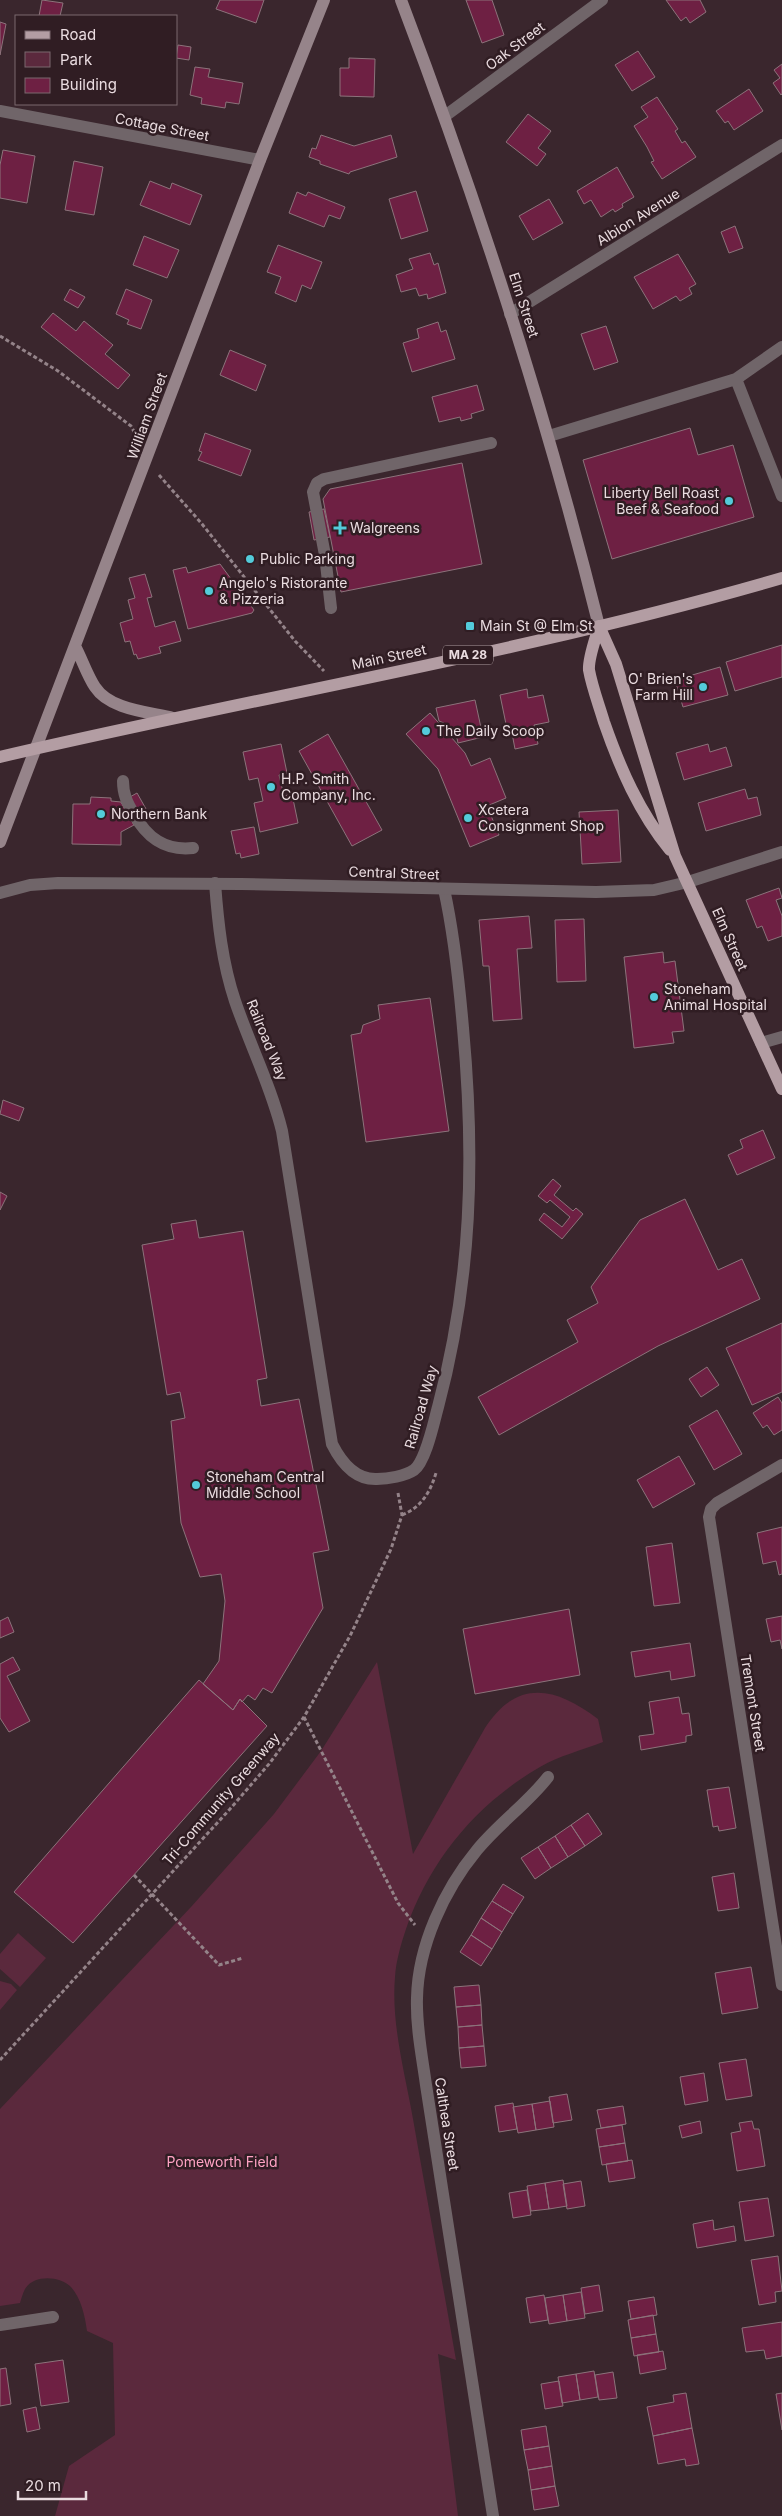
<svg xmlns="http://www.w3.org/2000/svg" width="782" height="2516" font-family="Inter,sans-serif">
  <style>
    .green { fill: #5b293d }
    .building { fill: #6e2043; stroke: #8c737b }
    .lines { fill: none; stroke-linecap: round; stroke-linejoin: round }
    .path { stroke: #948389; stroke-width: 3; stroke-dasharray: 4 2.5; stroke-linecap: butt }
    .service { stroke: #706569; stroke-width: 12 }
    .minor { stroke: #706569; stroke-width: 12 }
    .tertiary { stroke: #706569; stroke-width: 12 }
    .secondary { stroke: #96848a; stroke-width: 12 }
    .primary { stroke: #b39da3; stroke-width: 12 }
    .poi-dot { fill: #53cbda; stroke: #301d23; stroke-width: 2 }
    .labels { text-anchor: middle; stroke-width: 5; stroke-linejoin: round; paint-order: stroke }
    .shield { fill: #301d23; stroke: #b2a3a7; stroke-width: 1 }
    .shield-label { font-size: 12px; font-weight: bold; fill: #eadce0 }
    .street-label { font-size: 14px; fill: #eadce0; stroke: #301d23 }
    .poi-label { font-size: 14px; fill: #eadce0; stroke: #301d23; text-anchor: start }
    .park-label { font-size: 14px; fill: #fea2c3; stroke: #301d23 }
  </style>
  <rect width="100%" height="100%" fill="#3a262d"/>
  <path class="green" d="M377 1662 413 1854 485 1728C517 1678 556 1687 598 1719L603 1742C582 1750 559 1756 540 1767 476 1804 430 1860 406 1929 401 1944 396 1961 395 1977 391 2024 405 2073 413 2119 427 2199 442 2280 456 2360L438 2354 458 2516H55L69 2466 115 2435 113 2343 87 2331C85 2316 81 2298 71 2287 60 2276 34 2274 25 2289 23 2293 21 2299 20 2303L0 2306V2109L191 1907 274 1814 321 1751Z
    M18 1933 46 1958 20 1987 0 1969V1954Z
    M0 1981 11 1984 17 1990 0 2010Z"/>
  <path class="building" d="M42 0 63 3 60 16H39Z
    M220 0H264L256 23 216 9Z
    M466 0H492L504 35 482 43Z
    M666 0H700L706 12 690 23 686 17 681 21Z
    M0 22 6 24 0 55Z
    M178 45 191 47 189 60 176 58Z
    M638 51 655 77 632 91 615 65Z
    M349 58 375 59 374 97 340 96V68H349Z
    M782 64V94L781 95 773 83 780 78 774 70Z
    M195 67 210 69 208 77 243 83 239 104 226 102 225 108 201 104 202 98 190 95Z
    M749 89 763 111 734 130 728 121 725 123 716 111Z
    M657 97 678 129 675 131 682 143 685 141 696 157 662 179 651 162 654 161 647 147 634 126 648 117 641 107Z
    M528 114 551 131 538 148 546 154 537 166 506 142Z
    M321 135 354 146 391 135 397 157 350 172 349 174 320 164V161L309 157 312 148 316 149Z
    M3 150 35 156 27 203 0 198V165Z
    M74 161 103 167 94 215 65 210Z
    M617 167 634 197 622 204 623 207 615 212 613 209 601 217 591 200 584 204 577 191Z
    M150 181 170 189 172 183 202 195 190 225 140 205Z
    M416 191 428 231 401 239 389 199Z
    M297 192 306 196 308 192 345 207 340 219 329 215 324 227 289 213Z
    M549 199 563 223 533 240 519 216Z
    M735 226 743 248 729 253 721 232Z
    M144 236 179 250 167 278 133 265Z
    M278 245 322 262 311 289 302 285 296 302 275 293 281 277 267 272Z
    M430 253 434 265 438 263 446 293 428 299 427 294 419 296 416 288 401 292 396 275 413 269 409 259Z
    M678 254 696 284 689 288 692 294 680 301 676 296 653 309 634 277Z
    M70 289 85 297 78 308 64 300Z
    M126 289 152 300 141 329 127 324 129 320 116 314Z
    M53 313 76 331 84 321 113 345 105 354 130 375 118 389 41 327Z
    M438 322 441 332 446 330 455 359 412 372 403 343 419 338 417 329Z
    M606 326 618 362 594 370 581 334Z
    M230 350 266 365 256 391 220 375Z
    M477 385 484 410 471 414 472 418 461 421 460 417 439 422 432 397Z
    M690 428 698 455 733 445 754 517 612 559 583 460Z
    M205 433 251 450 241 476 198 460 202 452 199 451Z
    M462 463 482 564 341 592 323 499 330 489Z
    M324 509 330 537 314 540 309 512Z
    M220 564 254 610 252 613 188 629 173 570 186 567 188 573Z
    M145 574 152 597 147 598 155 627 175 621 181 641 159 647 161 653 138 659 136 654 134 655 130 641 125 642 120 623 133 619 128 600 135 598 129 578Z
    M782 645V677L735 691 726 662Z
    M720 667 728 695 683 707 675 680Z
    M527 689 528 698 543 695 549 722 534 725 538 744 515 749 511 728 507 729 500 695Z
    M475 700 483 737 458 743 455 729 446 731 444 723 439 721 436 708Z
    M430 713 465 753 471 766 490 758 506 798 487 806 499 835 470 847 438 769 406 734Z
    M328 734 382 830 352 846 299 751Z
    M281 744 287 773 279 775 284 796 292 794 298 823 260 832 254 803 263 801 258 778 249 780 243 752Z
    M708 744 710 752 726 747 732 766 684 780 676 753Z
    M745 789 748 799 757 797 761 815 706 831 698 803Z
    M137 793 150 816 134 825 121 802Z
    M91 797 111 798V801L121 802 134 825 121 832V845L72 844 73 804H90Z
    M618 810 621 862 582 864 579 812Z
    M254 827 259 854 241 858 240 853 236 854 231 831Z
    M779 888 782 898 776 900 782 916V936L768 941 762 926 757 928 746 900Z
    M529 916 532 948 517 949 522 1019 493 1021 489 966H483L479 920Z
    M584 919 586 981 557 982 555 920Z
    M663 952 664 963 675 961 684 1031 672 1032 674 1043 634 1048 624 957Z
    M430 998 449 1131 366 1142 351 1035 361 1033 363 1025 380 1019 378 1005Z
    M3 1100 24 1108 19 1121 0 1114Z
    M763 1130 775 1158 737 1175 728 1155 743 1148 740 1140Z
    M553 1179 561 1186 554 1195 573 1211 576 1208 583 1214 562 1239 539 1220 544 1213 562 1227 570 1217 550 1200 547 1203 538 1196Z
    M0 1192 7 1196 0 1210Z
    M685 1199 718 1270 742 1259 760 1299 658 1346 499 1435 478 1397 578 1342 567 1320 598 1303 591 1287 640 1220Z
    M196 1220 199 1238 243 1231 267 1378 257 1380 261 1406 299 1399 329 1550 313 1553 323 1608 272 1693 263 1688 255 1700 248 1695 242 1702 240 1699 233 1710 203 1684 219 1661 225 1601 221 1574 200 1577 181 1523 171 1421 185 1418 180 1392 167 1395 142 1245 174 1239 171 1224Z
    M782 1323V1392L752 1405 726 1348Z
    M707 1367 719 1385 701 1397 689 1379Z
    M778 1397 782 1403V1430L774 1435 767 1425 763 1428 753 1413Z
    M717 1410 742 1454 714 1470 689 1426Z
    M679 1456 695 1484 653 1508 637 1480Z
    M782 1527V1574L779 1575 776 1561 763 1564 757 1533Z
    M672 1543 680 1603 654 1606 646 1547Z
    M569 1609 580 1675 475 1694 463 1629Z
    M782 1616V1649L780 1640 771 1642 766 1619Z
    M8 1617 14 1632 0 1638V1621Z
    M690 1643 695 1676 671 1680 670 1671 635 1677 631 1652Z
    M13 1657 20 1670 7 1676 30 1721 9 1732 0 1718V1664Z
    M199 1680 233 1710 240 1699 267 1726 73 1943 14 1892Z
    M679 1697 682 1714 689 1713 692 1735 686 1736V1742L641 1750 639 1736 654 1734 649 1702Z
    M729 1787 736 1828 719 1831 718 1826 713 1827 707 1790Z
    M588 1813 602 1834 585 1846 571 1825Z
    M571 1825 585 1846 568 1857 555 1836Z
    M555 1836 568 1857 551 1868 538 1847Z
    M538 1847 551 1868 535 1879 521 1858Z
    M734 1873 739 1908 718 1911 712 1877Z
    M503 1884 524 1897 513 1914 492 1901Z
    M492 1901 513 1914 502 1932 481 1918Z
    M481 1918 502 1932 492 1949 471 1935Z
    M471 1935 492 1949 481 1966 460 1952Z
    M751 1967 758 2008 722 2014 715 1973Z
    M479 1985 481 2005 456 2007 454 1987Z
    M481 2005 482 2025 458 2027 456 2007Z
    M482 2025 484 2046 459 2048 458 2027Z
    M484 2046 486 2066 461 2068 459 2048Z
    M746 2059 752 2096 726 2100 719 2063Z
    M704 2073 708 2101 685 2105 680 2077Z
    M567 2094 572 2120 553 2123 549 2097Z
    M550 2101 554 2127 536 2130 532 2104Z
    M513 2103 517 2129 499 2132 495 2106Z
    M532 2104 536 2130 518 2133 513 2107Z
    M623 2106 626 2124 601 2128 597 2110Z
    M700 2121 702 2133 682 2138 679 2126Z
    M752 2121 754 2129H759L765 2166 737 2171 731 2133 741 2131 739 2123Z
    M622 2125 625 2143 599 2147 596 2129Z
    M625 2143 628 2161 602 2165 599 2147Z
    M632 2160 635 2178 609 2182 606 2164Z
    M563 2180 567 2206 549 2209 545 2183Z
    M581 2181 585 2206 567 2209 563 2184Z
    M545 2183 549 2209 531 2211 527 2186Z
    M527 2190 531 2215 513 2218 509 2193Z
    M768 2198 774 2236 745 2241 739 2202Z
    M713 2220 714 2230 734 2226 736 2241 697 2248 693 2224Z
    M778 2256 782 2291 775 2292 776 2302 759 2305 751 2260Z
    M599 2285 603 2311 585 2314 581 2288Z
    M581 2292 585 2318 567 2321 563 2295Z
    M544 2295 548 2320 530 2323 526 2298Z
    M563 2295 567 2321 549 2324 545 2298Z
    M654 2297 657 2315 631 2319 628 2301Z
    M653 2315 656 2334 631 2338 628 2320Z
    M782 2322V2356L766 2359 764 2350 746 2352 742 2328Z
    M656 2334 659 2352 634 2356 631 2338Z
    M663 2351 666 2369 640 2374 637 2355Z
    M63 2360 69 2402 41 2406 35 2364Z
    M6 2368 11 2404 0 2406V2369Z
    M594 2371 598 2397 580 2400 576 2374Z
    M613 2372 617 2398 599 2400 595 2375Z
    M576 2374 580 2400 562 2403 558 2377Z
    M559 2381 563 2406 545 2409 541 2384Z
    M686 2393 692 2428 653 2436 647 2407 674 2402 673 2395Z
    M782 2393V2430L776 2394Z
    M36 2407 40 2429 27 2432 23 2410Z
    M546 2426 549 2446 524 2450 521 2430Z
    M692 2428 699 2464 686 2466 685 2459 658 2464 653 2436Z
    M549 2446 552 2466 528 2470 524 2450Z
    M552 2466 555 2486 531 2490 528 2470Z
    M555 2486 559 2506 534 2510 531 2490Z"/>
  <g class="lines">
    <path class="path" d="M0 336 58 371 131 426 137 437
      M159 475 202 524 295 641 324 671
      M402 1515C422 1507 430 1492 436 1473
      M304 1717 398 1903 415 1925
      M134 1875 219 1965 243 1958
      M0 2060 230 1809 269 1764 304 1717 350 1636 391 1549 402 1515 398 1493"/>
    <path class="service" d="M736 379 782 347
      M549 436 736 379 782 496
      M331 608 325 555 313 492 317 483 324 479 491 443
      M123 781C123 794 127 803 134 814 147 838 165 851 193 848"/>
    <path class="minor" d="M445 116 602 0
      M510 314 782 145
      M688 882 782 852
      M215 883C218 923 222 962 235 1001 250 1045 271 1086 282 1131L332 1444C341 1462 355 1480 377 1479 388 1479 405 1476 414 1470 426 1461 434 1421 438 1407 472 1280 475 1158 463 1028 459 981 454 934 444 889
      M761 1043 782 1037
      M782 1465 717 1503 711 1509 709 1517 782 1985
      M0 2325 53 2317
      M493 2516 426 2085C422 2056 416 2027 417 1998 418 1946 444 1890 477 1850 499 1823 527 1804 548 1777"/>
    <path class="tertiary" d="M0 111 260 160
      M0 893 30 885 58 883 241 884 596 892 654 890 688 882"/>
    <path class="secondary" d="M401 0C479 205 546 413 599 626
      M75 646C82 659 87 675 95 687 110 710 149 712 173 718
      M0 842 260 160 324 0"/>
    <path class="primary" d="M599 626 616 664 675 856 782 1089
      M599 626C596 638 588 658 589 670 592 687 599 705 604 722 620 768 639 812 670 850
      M0 757C260 696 525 653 782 578"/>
  </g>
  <g class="poi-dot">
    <circle cx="729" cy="501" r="5"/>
    <path d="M337.5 520.5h5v5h5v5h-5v5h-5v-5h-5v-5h5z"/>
    <circle cx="250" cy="559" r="5"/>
    <circle cx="209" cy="591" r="5"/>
    <rect x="465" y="621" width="10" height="10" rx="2.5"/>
    <circle cx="703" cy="687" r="5"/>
    <circle cx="426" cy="731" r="5"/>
    <circle cx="271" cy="787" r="5"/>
    <circle cx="101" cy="814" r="5"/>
    <circle cx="468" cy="818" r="5"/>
    <circle cx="654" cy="997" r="5"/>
    <circle cx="196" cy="1485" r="5"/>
  </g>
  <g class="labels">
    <rect class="shield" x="443" y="645.5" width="50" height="19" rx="4"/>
    <g class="shield-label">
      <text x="468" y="659">MA 28</text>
    </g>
    <g class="street-label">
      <text transform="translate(515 46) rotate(-37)" y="5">Oak Street</text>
      <text transform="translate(162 127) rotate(11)" y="5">Cottage Street</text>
      <text transform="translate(638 217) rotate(-32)" y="5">Albion Avenue</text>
      <text transform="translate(524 305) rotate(72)" y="5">Elm Street</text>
      <text transform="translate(147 416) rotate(-70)" y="5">William Street</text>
      <text transform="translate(389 657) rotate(-12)" y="5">Main Street</text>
      <text transform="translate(394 873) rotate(2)" y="5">Central Street</text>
      <text transform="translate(730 939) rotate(66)" y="5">Elm Street</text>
      <text transform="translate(267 1040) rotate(68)" y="5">Railroad Way</text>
      <text transform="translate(421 1407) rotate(-74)" y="5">Railroad Way</text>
      <text transform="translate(753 1703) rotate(81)" y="5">Tremont Street</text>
      <text transform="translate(221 1799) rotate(-49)" y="5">Tri-Community Greenway</text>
      <text transform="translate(447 2124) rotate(81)" y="5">Calthea Street</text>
    </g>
    <g class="poi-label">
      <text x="719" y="498" text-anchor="end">Liberty Bell Roast<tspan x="719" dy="16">Beef &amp; Seafood</tspan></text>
      <text x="350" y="533">Walgreens</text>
      <text x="260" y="564">Public Parking</text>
      <text x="219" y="588">Angelo's Ristorante<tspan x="219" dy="16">&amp; Pizzeria</tspan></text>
      <text x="480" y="631">Main St @ Elm St</text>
      <text x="693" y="684" text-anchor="end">O' Brien's<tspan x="693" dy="16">Farm Hill</tspan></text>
      <text x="436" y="736">The Daily Scoop</text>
      <text x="281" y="784">H.P. Smith<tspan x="281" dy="16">Company, Inc.</tspan></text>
      <text x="478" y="815">Xcetera<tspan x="478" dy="16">Consignment Shop</tspan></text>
      <text x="111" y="819">Northern Bank</text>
      <text x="664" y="994">Stoneham<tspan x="664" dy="16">Animal Hospital</tspan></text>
      <text x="206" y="1482">Stoneham Central<tspan x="206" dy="16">Middle School</tspan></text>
    </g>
    <g class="park-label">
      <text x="222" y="2167">Pomeworth Field</text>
    </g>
  </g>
  <rect x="15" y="15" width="162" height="90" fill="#301d23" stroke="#7a696f"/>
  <rect x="25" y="31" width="25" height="8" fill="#b39da3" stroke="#7a696f"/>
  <text x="60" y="40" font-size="15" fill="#eadce0">Road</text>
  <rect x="25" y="52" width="25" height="15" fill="#5b293d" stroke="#7a696f"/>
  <text x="60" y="65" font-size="15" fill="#eadce0">Park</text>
  <rect x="25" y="78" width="25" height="15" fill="#6e2043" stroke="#7a696f"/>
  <text x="60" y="90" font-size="15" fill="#eadce0">Building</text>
  <path d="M18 2491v8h68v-8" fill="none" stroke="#eadce0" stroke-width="2.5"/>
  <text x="25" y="2491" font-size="15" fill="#eadce0" stroke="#301d23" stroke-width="4" paint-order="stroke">20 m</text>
</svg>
